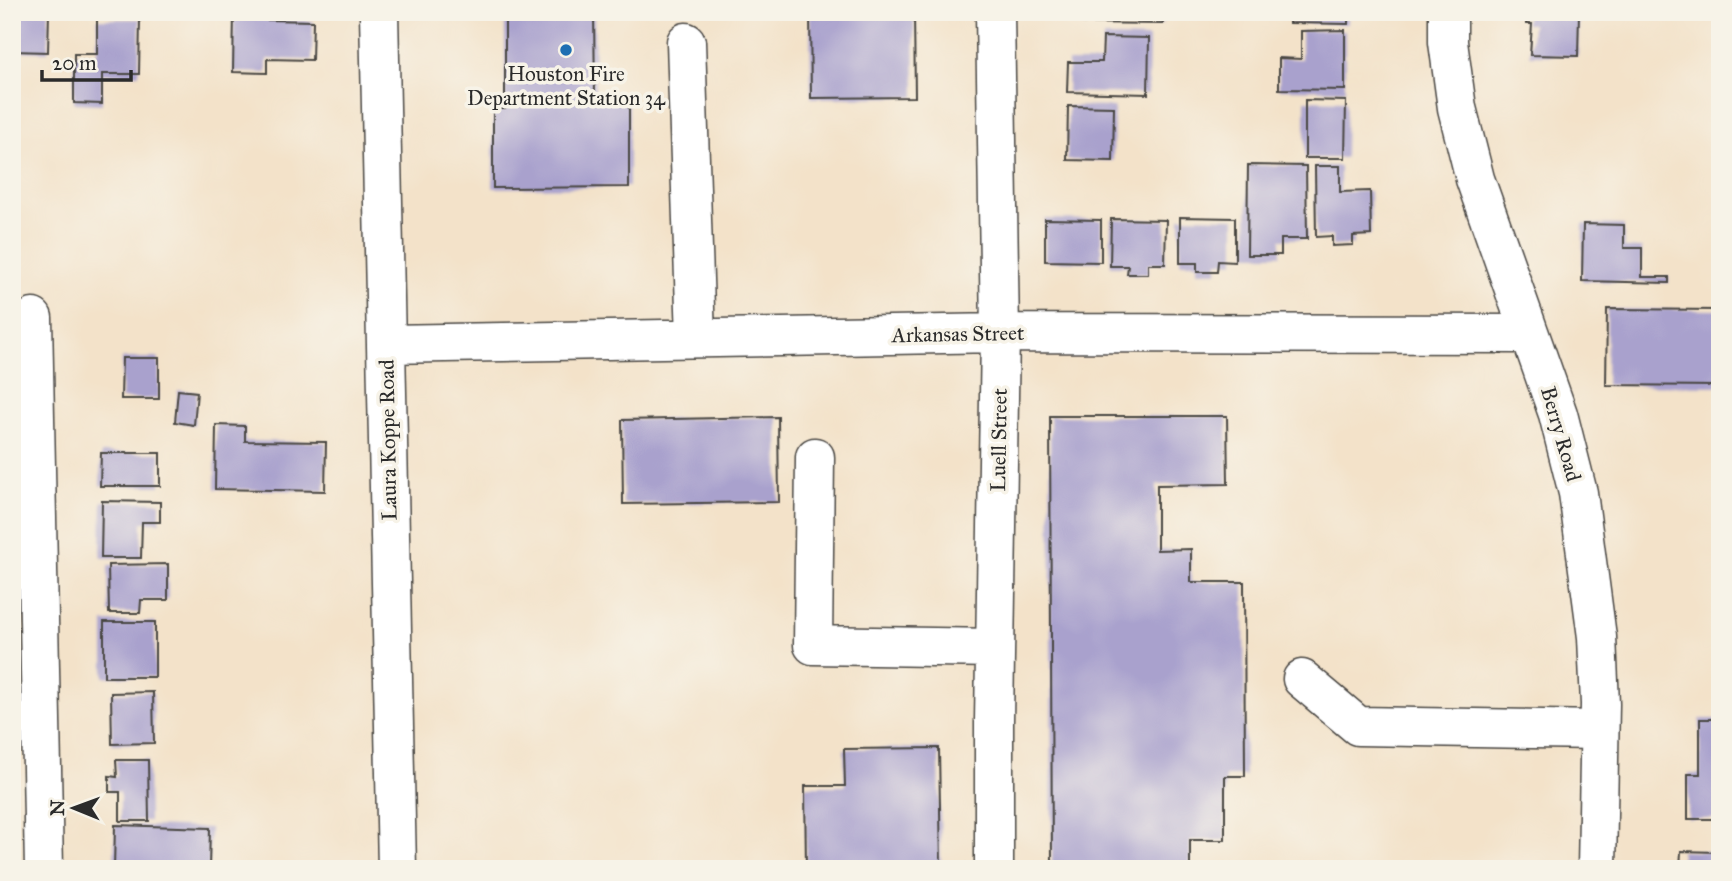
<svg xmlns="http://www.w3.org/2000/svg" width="1732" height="881" font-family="'IM FELL Great Primer',serif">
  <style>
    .building { fill: #a9a1cd }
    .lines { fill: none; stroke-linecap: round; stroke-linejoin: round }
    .minor-casing { stroke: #494643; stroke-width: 41 }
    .minor { stroke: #fff; stroke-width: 38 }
    .poi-dot { fill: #1f6fb2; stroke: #f7f3e8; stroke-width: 2.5 }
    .labels { text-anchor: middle; stroke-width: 7; stroke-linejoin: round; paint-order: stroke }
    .poi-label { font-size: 21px; fill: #2b2b2b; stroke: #f7f3e8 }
    .street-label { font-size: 21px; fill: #2b2b2b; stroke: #f7f3e8 }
  </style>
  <rect width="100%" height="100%" fill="#f7f3e8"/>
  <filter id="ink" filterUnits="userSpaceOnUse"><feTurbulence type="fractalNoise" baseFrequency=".0143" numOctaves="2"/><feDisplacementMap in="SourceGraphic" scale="14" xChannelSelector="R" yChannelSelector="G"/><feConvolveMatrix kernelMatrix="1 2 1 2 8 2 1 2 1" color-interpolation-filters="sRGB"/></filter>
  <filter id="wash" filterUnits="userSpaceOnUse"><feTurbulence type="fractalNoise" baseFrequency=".00686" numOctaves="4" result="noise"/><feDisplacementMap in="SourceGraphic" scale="28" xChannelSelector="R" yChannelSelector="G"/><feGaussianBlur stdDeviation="1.57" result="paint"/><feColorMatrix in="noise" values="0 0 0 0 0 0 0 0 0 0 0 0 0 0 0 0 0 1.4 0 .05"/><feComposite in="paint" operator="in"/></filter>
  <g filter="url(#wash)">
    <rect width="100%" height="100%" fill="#f3e2c9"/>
    <g id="blocks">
      <path class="building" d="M12 12H49L48 52 12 51Z
        M234 12H267V20L313 21 312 60 267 59V73L233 72Z
        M505 12H594L595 97H629V187L493 188V109H505Z
        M810 12H914L915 97 811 98Z
        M1079 12H1163V24L1079 23Z
        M1289 12H1348V24L1289 23Z
        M1526 12H1579L1578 56 1530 55 1532 24H1526Z
        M97 19H140L139 74H102V104L74 103V54H97Z
        M1345 30V90L1279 89V58L1301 59V31Z
        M1103 37 1149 38 1148 94 1067 92 1068 62H1102Z
        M1305 100 1346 101 1345 158H1305Z
        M1068 106 1114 107 1113 161 1067 160Z
        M1248 165 1306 166 1307 239H1281V255H1247Z
        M1315 166H1340V192L1370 191 1371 235 1353 236V245L1332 246V236L1316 237Z
        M1180 217 1235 218V262L1218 261 1217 272H1197V263H1180Z
        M1045 219 1101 220V262L1045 261Z
        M1111 219 1166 220 1165 264H1148V274H1127L1128 266H1110Z
        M1583 224 1624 225V248H1642V277H1669V283L1582 281Z
        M1607 309 1720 310V386L1606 385Z
        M122 358H159V399H121Z
        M178 390 197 392 194 425 175 422Z
        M1050 416H1227L1228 484 1157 485V550L1191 549V582H1244L1245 776H1225V840H1190V869H1052Z
        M778 417 779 502 623 504 622 420Z
        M216 425 245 426V441L326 442 325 491 215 489Z
        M101 453H160V486H100Z
        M102 501 160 502V522H142L141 558H101Z
        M168 564V600H141L140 613H109L108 565Z
        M104 622H155V677H104Z
        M153 692 154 743 112 744 111 693Z
        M1700 719H1720V819H1688V774H1700Z
        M939 748 941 869H806L805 786H845L844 749Z
        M116 760H148L149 821H120V792H109V776L117 777Z
        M115 825 210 828 209 869H114Z
        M1681 851 1717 852V869H1680Z"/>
    </g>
  </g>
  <g filter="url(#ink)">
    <use href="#blocks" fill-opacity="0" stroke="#494643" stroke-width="2"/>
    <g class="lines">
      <g class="minor-casing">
        <path id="minor" d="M379 12 397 869
          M1448 12V42L1457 108 1475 179 1558 414 1578 493 1597 637 1600 704 1597 869
          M686 42 696 338
          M33 318 44 869
          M386 344 1000 333 1529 334
          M815 457 813 645 995 648
          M1302 679 1358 726 1599 730
          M994 869V721L1000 333 995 12"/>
      </g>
      <use href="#minor" class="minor"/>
    </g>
  </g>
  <circle class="poi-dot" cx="566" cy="50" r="7"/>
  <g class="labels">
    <g class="poi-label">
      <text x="566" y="81">Houston Fire<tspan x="566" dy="24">Department Station 34</tspan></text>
    </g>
    <g class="street-label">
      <text transform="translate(958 334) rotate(-1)" y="7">Arkansas Street</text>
      <text transform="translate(1561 434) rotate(74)" y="7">Berry Road</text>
      <text transform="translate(388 440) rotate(-91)" y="7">Laura Koppe Road</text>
      <text transform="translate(999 440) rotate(-89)" y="7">Luell Street</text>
    </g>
  </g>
  <rect width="1732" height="881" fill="none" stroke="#f7f3e8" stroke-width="42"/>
  <g transform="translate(74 808) rotate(271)" stroke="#f7f3e8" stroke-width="5" paint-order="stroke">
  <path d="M0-5L12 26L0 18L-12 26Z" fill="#2b2b2b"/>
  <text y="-10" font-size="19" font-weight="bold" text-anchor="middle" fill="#2b2b2b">N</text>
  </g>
  <path d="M42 70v10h89v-10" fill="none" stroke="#2b2b2b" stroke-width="3.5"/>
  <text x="52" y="70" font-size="21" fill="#2b2b2b" stroke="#f7f3e8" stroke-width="5" paint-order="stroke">20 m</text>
</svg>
